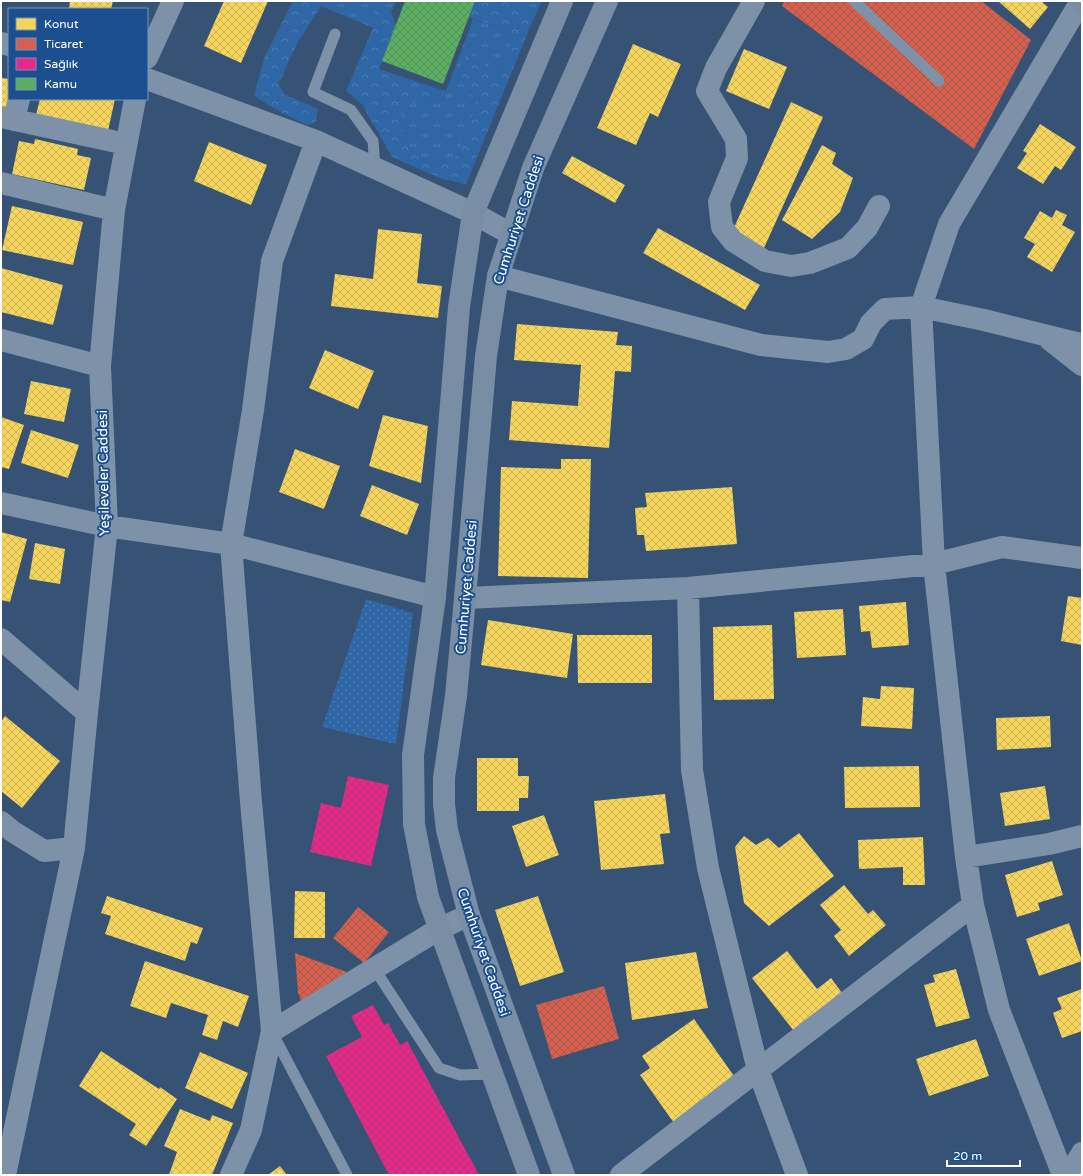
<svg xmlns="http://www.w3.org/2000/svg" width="1083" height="1176" font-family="'Varela Round',sans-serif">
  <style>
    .grass { fill: url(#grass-tufts) }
    .forest { fill: url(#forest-crowns) }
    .park { fill: url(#park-dots) }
    .homes { fill: url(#homes-cross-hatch) }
    .shops { fill: url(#shops-cross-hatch) }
    .health { fill: url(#health-cross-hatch) }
    .public { fill: url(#public-cross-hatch) }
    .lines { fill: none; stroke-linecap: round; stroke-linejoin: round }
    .lane { stroke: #7d92a8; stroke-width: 11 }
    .street { stroke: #7d92a8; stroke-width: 22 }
    .secondary { stroke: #798da4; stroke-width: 22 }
    .labels { text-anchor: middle; stroke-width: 4; stroke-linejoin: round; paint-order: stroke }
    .street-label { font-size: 14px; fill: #fff; stroke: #1b4f8f }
  </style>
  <defs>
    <pattern id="grass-tufts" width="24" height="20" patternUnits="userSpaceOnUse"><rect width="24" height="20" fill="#2f66a5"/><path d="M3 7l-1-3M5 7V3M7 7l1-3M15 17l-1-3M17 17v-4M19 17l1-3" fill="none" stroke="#4e7db2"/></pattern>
    <pattern id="forest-crowns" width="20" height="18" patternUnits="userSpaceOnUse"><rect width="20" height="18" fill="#2f66a5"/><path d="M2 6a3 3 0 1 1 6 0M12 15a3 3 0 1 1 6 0" fill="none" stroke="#4e7db2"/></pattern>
    <pattern id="park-dots" width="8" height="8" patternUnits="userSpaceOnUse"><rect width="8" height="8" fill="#2f66a5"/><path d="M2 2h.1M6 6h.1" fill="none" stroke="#4e7db2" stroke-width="1.8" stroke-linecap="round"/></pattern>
    <pattern id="homes-cross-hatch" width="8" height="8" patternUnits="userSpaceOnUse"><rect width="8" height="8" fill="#f6d55c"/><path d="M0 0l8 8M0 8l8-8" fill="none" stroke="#ccb358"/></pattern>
    <pattern id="shops-cross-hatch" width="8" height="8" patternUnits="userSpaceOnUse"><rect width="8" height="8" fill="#d6604d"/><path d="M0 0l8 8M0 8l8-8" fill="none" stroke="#a6594d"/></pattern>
    <pattern id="health-cross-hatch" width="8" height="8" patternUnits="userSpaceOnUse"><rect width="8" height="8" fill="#e7298a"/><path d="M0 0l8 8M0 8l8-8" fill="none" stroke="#b13574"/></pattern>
    <pattern id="public-cross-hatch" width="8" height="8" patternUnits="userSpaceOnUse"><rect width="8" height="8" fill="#5aae61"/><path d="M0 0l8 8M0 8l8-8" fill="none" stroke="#56915b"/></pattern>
  </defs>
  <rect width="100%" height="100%" fill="#365274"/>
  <path class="grass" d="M323 1H396L391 13 385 9 373 28 321 6Z
    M518 1H542L533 20 521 9Z
    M473 19 509 31 511 54 502 69 493 74 487 69 481 61 461 77 470 88 476 104 469 128 458 154 444 164 425 160 405 145 401 116 407 105 418 102 429 103 445 99 439 89 446 91Z"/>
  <path class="forest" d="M293 1H323L321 6 298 42 286 67 282 78 278 83 284 94 318 109 316 122 307 125 284 114 254 96 264 58Z
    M475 1H518L522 9 533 20 466 184 442 179 392 157 368 115 363 105 346 91 373 28 370 19 375 11 385 9 391 13 396 25 379 69 439 89 445 99 429 103 418 102 407 105 401 116 405 145 425 160 444 164 458 154 469 128 476 104 470 88 461 77V61L470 54 481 61 487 69 493 74 502 69 511 54 509 31 469 17Z"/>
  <path class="park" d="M366 599 413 613 396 744 322 727Z"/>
  <path class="homes" d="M70 1H113L111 9H69Z
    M224 1H268L241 63 204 46Z
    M998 1H1041L1048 7 1030 29Z
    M633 44 681 64 658 117 650 113 636 145 597 128Z
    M744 49 787 67 769 109 726 91Z
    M1 78 9 79V99L7 113 1 112Z
    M40 99H115L108 131 36 115Z
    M791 102 823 117 764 248 732 232Z
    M1040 124 1076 147 1061 170 1055 166 1043 184 1017 168 1027 153 1023 151Z
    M35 139 78 149 77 155 91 158 84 190 12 174 19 141 34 144Z
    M209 142 267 165 251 205 194 181Z
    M822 145 836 153 832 164 853 178 840 212 812 239 782 220Z
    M572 156 625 185 615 203 562 173Z
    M12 206 83 222 73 265 2 250Z
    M1056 210 1067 215 1062 225 1075 232 1052 272 1027 257 1035 244 1024 238 1040 211 1052 218Z
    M658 228 760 285 745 310 643 253Z
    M378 229 422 234 417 283 442 286 438 318 331 306 335 274 373 279Z
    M1 268 63 285 53 325 1 312Z
    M517 324 618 332 616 345 632 346 631 372 615 371 609 448 509 440 512 401 578 406 581 365 514 360Z
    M325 350 374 371 358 409 309 388Z
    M31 381 71 389 64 422 24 414Z
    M383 415 428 426 421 483 369 466Z
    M1 417 24 425 9 469 1 467Z
    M31 430 79 445 68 478 21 463Z
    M295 449 340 466 324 509 279 492Z
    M561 459H591L588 578 498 576 501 467 561 469Z
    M372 485 419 504 407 535 360 516Z
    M732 487 737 544 646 551 644 535H637L635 508 647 507 645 493Z
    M1 532 27 539 10 602 1 600Z
    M35 543 65 549 60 584 29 579Z
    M1068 596 1082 598V645L1061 641Z
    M906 602 909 645 872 648 870 631 861 632 859 606Z
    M843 609 846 655 797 658 794 612Z
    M488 620 573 634 567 678 481 665Z
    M772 625 774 699 714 700 713 627Z
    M577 635H652V683H578Z
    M881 686 914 688 912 729 861 726 863 697 880 699Z
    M5 716 60 761 22 808 1 791V722Z
    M1050 716 1051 747 997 750 996 718Z
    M477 758H518V776H529L528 798H519V811H477Z
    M919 766 920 807 845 808 844 767Z
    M1045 786 1050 819 1005 826 1000 793Z
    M665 794 670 833 660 834 664 864 601 870 594 801Z
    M544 815 559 855 526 867 512 826Z
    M799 833 834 876 769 926 744 903 735 847 744 836 756 845 768 838 779 848Z
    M923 837 925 885H903V867L859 869 858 840Z
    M1052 861 1063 895 1038 903 1040 910 1017 917 1005 875Z
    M844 885 868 914 873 910 886 925 849 956 834 936 841 930 820 905Z
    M295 891 325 892V938H294Z
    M107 896 203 928 197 944 191 942 185 961 105 934 111 916 101 913Z
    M538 896 564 972 520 986 495 910Z
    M1069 923 1082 961 1039 976 1026 939Z
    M787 951 817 989 831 978 842 993 794 1031 752 978Z
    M696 952 708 1008 632 1020 625 963Z
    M145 961 249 996 238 1027 223 1021 217 1040 202 1035 208 1015 171 1003 166 1018 130 1006Z
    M956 969 970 1018 936 1027 924 985 935 982 933 975Z
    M1082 989V1031L1062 1038 1053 1013 1062 1009 1057 998Z
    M694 1019 736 1079 674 1123 640 1075 650 1068 642 1056Z
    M976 1039 989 1076 929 1096 916 1059Z
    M101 1051 159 1089 160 1087 177 1099 146 1146 129 1135 136 1124 79 1086Z
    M200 1052 248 1073 232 1109 185 1088Z
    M180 1109 210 1121 212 1115 233 1123 212 1175H169L177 1152 164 1146Z
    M280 1166 287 1175H268Z"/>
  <path class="shops" d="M784 1H981L1031 40 974 149 782 6Z
    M358 907 389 932 364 963 333 938Z
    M295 953 347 972 330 987 303 1005 298 993Z
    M604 986 619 1039 552 1059 536 1005Z"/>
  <path class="health" d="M348 776 389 785 371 866 310 852 321 803 341 808Z
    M373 1005 384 1025 388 1023 400 1045 407 1041 479 1175H389L326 1056 362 1037 351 1016Z"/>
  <path class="public" d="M405 1H475L443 84 382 61Z"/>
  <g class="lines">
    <path class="lane" d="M854 1 939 81
      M335 34 313 92 351 110 373 141 375 168
      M374 968 439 1068 460 1075 492 1074
      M273 1034 347 1175"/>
    <path class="street" d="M754 1 716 68 707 91 736 139 737 158 719 202 722 227 733 241 765 261 791 266 810 263 848 248 867 228 879 206
      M1 43 9 45
      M147 58 173 1
      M147 79 316 141 473 213 511 234
      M1 117 126 144
      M14 120 19 99
      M1 183 114 210
      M498 276 761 345 828 352 846 349 863 339 871 323 885 309 921 307 984 320 1064 340 1082 344
      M1049 339 1082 365
      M1 340 100 366
      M1 503 107 526 231 544 435 597
      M688 588 692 770 708 868 758 1070 797 1175
      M465 598 688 588 934 564 1002 547 1082 558
      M1 639 87 713
      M1 822 12 831 44 851 74 848
      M966 857 1049 844 1082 836
      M272 1031 439 929 469 915
      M5 1175 74 848 87 713 107 526 100 366 114 210 135 99
      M231 1175 251 1130 272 1031 251 802 231 544 253 410 272 261 316 141
      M621 1175 973 905
      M1063 1175 999 1010 973 905 966 857 934 564 921 307 949 224 1081 1
      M1069 1175 1082 1153"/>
    <path class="secondary" d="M1081 1 1082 2
      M529 1175 428 897 414 824 413 755 435 597 459 307 473 213 562 1
      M564 1175 469 915 447 830 444 804V778L456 696 465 598 486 356 498 276 533 168 607 1"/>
  </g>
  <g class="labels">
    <g class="street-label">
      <text transform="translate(518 220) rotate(-72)" y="5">Cumhuriyet Caddesi</text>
      <text transform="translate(103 473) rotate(-91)" y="5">Yeşileveler Caddesi</text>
      <text transform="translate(466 587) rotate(-85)" y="5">Cumhuriyet Caddesi</text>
      <text transform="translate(484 952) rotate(71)" y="5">Cumhuriyet Caddesi</text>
    </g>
  </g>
  <rect width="1083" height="1176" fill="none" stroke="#ffffff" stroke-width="4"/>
  <rect x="8" y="8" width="140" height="92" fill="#1b4f8f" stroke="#7695bc"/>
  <rect x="16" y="18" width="20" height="12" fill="#f6d55c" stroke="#7695bc"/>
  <text x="44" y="28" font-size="12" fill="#ffffff">Konut</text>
  <rect x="16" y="38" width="20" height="12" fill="#d6604d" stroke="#7695bc"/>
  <text x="44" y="48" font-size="12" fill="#ffffff">Ticaret</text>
  <rect x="16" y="58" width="20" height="12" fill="#e7298a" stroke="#7695bc"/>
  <text x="44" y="68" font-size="12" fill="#ffffff">Sağlık</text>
  <rect x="16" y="78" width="20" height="12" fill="#5aae61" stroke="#7695bc"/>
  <text x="44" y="88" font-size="12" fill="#ffffff">Kamu</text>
  <path d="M947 1160v6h73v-6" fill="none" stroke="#ffffff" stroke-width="2"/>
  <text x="953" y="1160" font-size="12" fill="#ffffff" stroke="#1b4f8f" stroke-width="3" paint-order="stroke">20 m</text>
</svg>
